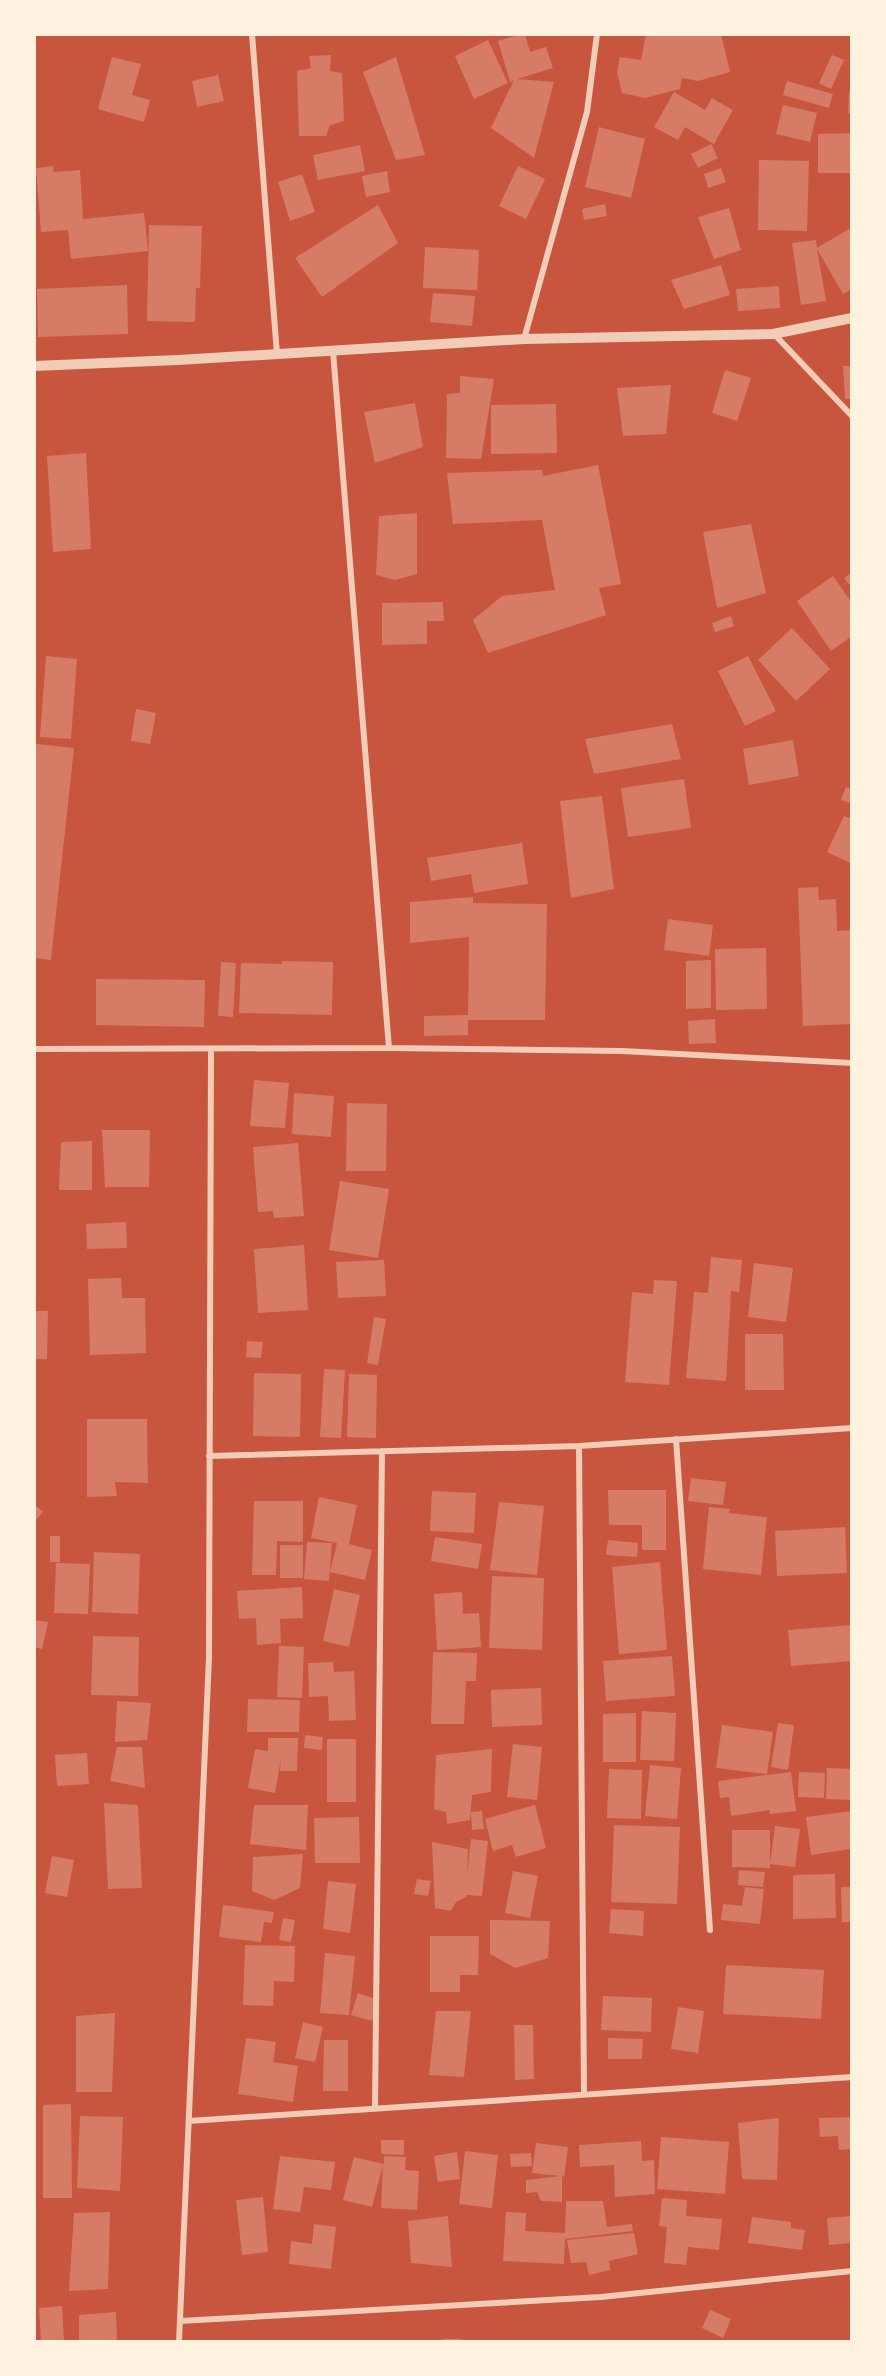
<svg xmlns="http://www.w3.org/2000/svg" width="886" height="2376" font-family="'IBM Plex Serif',serif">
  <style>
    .building { fill: #d67c66 }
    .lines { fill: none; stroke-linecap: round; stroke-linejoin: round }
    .minor { stroke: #f1ccb7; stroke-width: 6 }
    .tertiary { stroke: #f1ccb7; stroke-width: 10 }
  </style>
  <rect width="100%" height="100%" fill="#c8553d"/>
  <path class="building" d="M521 34H525L530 52 546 47 553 68 517 79 554 82 534 158 491 128 514 80 510 82 498 41Z
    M646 34H721L730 72 698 81 682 78 680 89 645 98 622 93 617 72 620 57 641 60Z
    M488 40 508 83 474 99 455 56Z
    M331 55 330 71 342 73 344 121 330 125 326 136H299L297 71 311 68 309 56Z
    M832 55 844 60 831 89 819 83Z
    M112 57 141 64 132 95 150 100 144 122 98 109Z
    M396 57 425 155 396 160 363 72Z
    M218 75 224 101 197 107 192 81Z
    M787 81 833 94 829 108 783 95Z
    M849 91H852V114L848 113Z
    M674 92 705 110 712 98 733 110 714 144 685 127 678 140 654 127Z
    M783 105 817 113 810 142 776 134Z
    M599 127 645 139 631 198 585 187Z
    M852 133V173H818V134Z
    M711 144 718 158 698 168 691 154Z
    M360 145 365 171 318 180 313 155Z
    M759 160 809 161 807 231 758 230Z
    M53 166 54 172 80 170 83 219 144 213 148 251 71 259 68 230 41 232 36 168Z
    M518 166 545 179 526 219 499 206Z
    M721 168 726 182 708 188 704 174Z
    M387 171 390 192 366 197 362 176Z
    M302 174 315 212 290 221 278 182Z
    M605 204 607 216 584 220 582 209Z
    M378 205 398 243 322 297 295 258Z
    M729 208 741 250 714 259 698 217Z
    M149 225 202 226 200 288H196L195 322 147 321Z
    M852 227V289L843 294 817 249 826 301 801 305 792 243 816 240 817 248Z
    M425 247 479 250 477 290 423 288Z
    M721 265 730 295 684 309 671 280Z
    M127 285 128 334 38 337 37 289Z
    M779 286 780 308 738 311 736 289Z
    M433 293 475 296 472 326 430 322Z
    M843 366H852V399H845Z
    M725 370 751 378 737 421 712 413Z
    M460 376 494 379 481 459 446 458 447 394 460 393Z
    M671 385 666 434 623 436 617 388Z
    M415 403 423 447 375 463 364 412Z
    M556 404 557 453 491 454V405Z
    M86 453 91 549 53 552 47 456Z
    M598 465 621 584 599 588 606 615 488 653 473 620 502 596 555 590 542 520 453 524 447 473 542 470 543 476Z
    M417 513V574L395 580 376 575 379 516Z
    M751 524 766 593 717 608 703 532Z
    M852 572V588L844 578Z
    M833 576 852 603V636L831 651 797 601Z
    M443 602 444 621H427V644L382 645V603Z
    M731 616 734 626 715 632 712 623Z
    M792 628 830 669 796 701 758 660Z
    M46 656 77 659 71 739 40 737Z
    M748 656 776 711 745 726 718 671Z
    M136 709 156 713 150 744 131 741Z
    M672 724 681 759 594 774 585 739Z
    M793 740 799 776 749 785 743 749Z
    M36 744 74 748 51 960 34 958Z
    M684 779 691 828 628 837 621 788Z
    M846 787 852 789V804L841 800Z
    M602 796 614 889 571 898 560 801Z
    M844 816 852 819V864L827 852Z
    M522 843 528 884 474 893 471 874 431 881 427 858Z
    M818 887 819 900 836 899 837 931 852 930V1024L803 1026 798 888Z
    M473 897V903L547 904 545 1020H468V1035L424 1036V1016L468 1015 469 937 410 943V902Z
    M668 919 713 925 709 956 664 950Z
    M766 948 767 1009 716 1010 715 949Z
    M711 960V1008L686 1009V961Z
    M282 961 333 962 332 1015 239 1013 241 963 282 964Z
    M221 962 236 963 233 1017 218 1016Z
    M96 979 205 980 204 1027 96 1025Z
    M715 1019 716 1043 689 1044 688 1021Z
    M254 1080 289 1083 285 1128 250 1126Z
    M294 1093 334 1096 331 1137 292 1134Z
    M347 1103 387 1104 386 1171H346Z
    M102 1130H150L149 1187H105Z
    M92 1141V1190H59L61 1142Z
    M298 1143 304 1216 274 1218 273 1211 258 1212 253 1147Z
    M340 1181 389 1189 378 1258 329 1250Z
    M126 1222 127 1248 87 1249 86 1224Z
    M304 1245 308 1310 258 1313 254 1249Z
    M711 1257 742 1260 739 1292 731 1291 726 1381 686 1378 694 1292 708 1293Z
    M384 1260 386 1296 338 1298 336 1262Z
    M754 1263 793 1268 786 1322 748 1317Z
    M121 1278 122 1298H145L146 1353 90 1355 88 1279Z
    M654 1280 677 1281 669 1385 625 1382 632 1292 653 1294Z
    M34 1311H48L47 1359H34Z
    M374 1317 386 1319 378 1365 367 1363Z
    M745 1334H783L784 1390H745Z
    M247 1341 263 1342 261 1358 246 1357Z
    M324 1369 345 1370 341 1438 320 1437Z
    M254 1373 301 1374 300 1437 253 1436Z
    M349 1374 377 1375 376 1438 347 1437Z
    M87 1419H147L148 1483 115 1482 117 1496 87 1497Z
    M691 1478 726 1482 723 1505 688 1501Z
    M608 1490H666V1550H642V1525H609Z
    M432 1491 476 1493 474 1533 430 1531Z
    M319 1497 357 1505 349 1544 372 1550 365 1580 330 1572 337 1543 311 1538Z
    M254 1501H303V1542L277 1541 276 1575H252Z
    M499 1502 544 1506 537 1575 490 1570Z
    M34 1504 43 1512 34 1522Z
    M709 1507 730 1509 729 1513 767 1517 761 1575 703 1569Z
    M845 1527 847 1573 777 1576 775 1531Z
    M50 1536H60V1562H50Z
    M435 1537 482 1544 478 1569 431 1561Z
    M608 1540 638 1543 637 1557 606 1555Z
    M307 1542 332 1543 329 1581 304 1579Z
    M280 1545H303V1578H280Z
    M94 1552 140 1554 138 1614 92 1612Z
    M660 1562 667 1650 619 1654 612 1567Z
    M56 1563 90 1564 88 1614 54 1613Z
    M492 1576 544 1578 542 1650 489 1648Z
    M302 1587 303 1618 280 1619 281 1643 257 1645 256 1618 239 1619 237 1591Z
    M334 1589 360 1595 349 1647 323 1641Z
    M462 1592 463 1614 479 1613 481 1647 437 1650 434 1594Z
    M34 1620 48 1622 42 1649 34 1647Z
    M852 1625V1661L791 1666 788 1630Z
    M93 1636 139 1637 138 1696 91 1695Z
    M279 1646 304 1647 302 1698 277 1697Z
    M433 1652 477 1653 476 1681H466L464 1724H431Z
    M672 1656 675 1696 606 1701 603 1661Z
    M333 1662 334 1672 354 1671 356 1720 329 1721 328 1696 309 1697 308 1663Z
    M541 1688 542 1725 492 1727 491 1690Z
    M248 1699 300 1700 299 1732H247Z
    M117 1701 151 1703 147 1740 115 1742Z
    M642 1711 676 1713 674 1761 640 1760Z
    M636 1713V1762H603V1714Z
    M778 1723 794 1725 788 1770 771 1767Z
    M722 1725 773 1732 767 1774 716 1768Z
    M305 1735 323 1737 322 1750 304 1748Z
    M268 1738H298L297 1771H280L281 1759 275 1793 248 1788 255 1749 268 1751Z
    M327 1739H356V1802H327Z
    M513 1744 542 1747 537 1800 507 1797Z
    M117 1747H142L145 1788 110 1781Z
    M492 1749 491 1792 472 1795 470 1820 447 1824 446 1812 434 1809 436 1755Z
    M87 1753 89 1784 57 1786 55 1755Z
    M650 1765 681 1768 677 1819 645 1816Z
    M827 1768 852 1769V1800L826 1799Z
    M609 1769 642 1770 641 1819 607 1818Z
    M791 1772 796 1811 770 1814V1810L731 1816 729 1797 720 1798 718 1781Z
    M799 1772 825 1773 824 1798 798 1797Z
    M104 1803 138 1805 142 1888 108 1889Z
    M254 1805H308L306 1850 250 1844Z
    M535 1805 546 1848 516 1857 512 1845 493 1851 485 1819Z
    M482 1811 484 1829 472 1830 471 1812Z
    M852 1811V1853L850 1849 811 1855 806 1817Z
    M359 1817 360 1863H315L314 1818Z
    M614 1825 680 1827 677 1904 611 1902Z
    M775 1826 800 1829 795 1867 770 1864Z
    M732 1830H770V1868L732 1867Z
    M471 1839 488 1841 482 1896 466 1895V1897L456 1902 451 1911 435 1908 432 1842 468 1849 467 1876Z
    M303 1854 300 1888 274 1900 252 1891 253 1857Z
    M52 1856 74 1860 67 1897 45 1893Z
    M739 1870 765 1872 763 1887 738 1885Z
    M513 1871 538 1876 530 1918 505 1913Z
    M835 1874 836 1918 793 1919V1875Z
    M417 1879 431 1881 428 1896 414 1894Z
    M328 1881 356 1884 350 1933 323 1929Z
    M745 1887 764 1889 760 1924 721 1920 723 1904 742 1906Z
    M841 1887H852V1922H842Z
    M223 1905 274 1912 272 1923 264 1922 261 1942 219 1937Z
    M611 1909 644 1911 643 1936 609 1933Z
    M283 1918 295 1920 291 1942 279 1940Z
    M490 1920 550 1921 548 1958 515 1968 490 1954Z
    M430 1936H479L478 1975H460V1992H430Z
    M245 1945 295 1946 294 1982 274 1981 273 2006 243 2005Z
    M325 1953 355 1956 349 2015 320 2013Z
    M726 1965 824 1970 821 2019 723 2014Z
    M358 1993 378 2000 372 2021 351 2015Z
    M603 1996 652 1998 651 2032 601 2030Z
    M678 2007 704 2011 698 2053 671 2049Z
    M436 2011H471L464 2077 429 2075Z
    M115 2013 112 2092H76V2016Z
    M303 2022 323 2027 315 2062 295 2058Z
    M514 2025H533L534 2079 515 2080Z
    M246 2038 276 2042 273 2062 298 2066 293 2102 238 2094Z
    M608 2038 643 2039 642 2059H608Z
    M324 2040H348V2091H323Z
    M71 2104 72 2198H43V2105Z
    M80 2116 123 2117 120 2191 77 2188Z
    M852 2117V2149L839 2150 838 2136 820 2137 819 2118Z
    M779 2118 777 2180 742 2179 738 2123Z
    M661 2137 729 2142 725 2194 657 2189Z
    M381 2140H404V2155L381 2154Z
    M641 2141 642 2161 654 2160 655 2194 615 2197 614 2165 580 2167 579 2145Z
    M536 2143 568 2147 564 2177 562 2176V2202L541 2201 537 2192 526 2193V2180L560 2176 532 2173Z
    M465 2151 498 2155 492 2208 459 2204Z
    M457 2152 460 2179 438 2182 434 2156Z
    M531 2153 532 2166 511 2167 510 2154Z
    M280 2156 335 2162 331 2190 304 2187 300 2212 273 2209Z
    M384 2156 406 2157 405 2170 419 2171 417 2210 381 2208 383 2165 372 2207 343 2200 354 2157 384 2164Z
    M263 2197 268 2252 242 2255 236 2200Z
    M662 2198 687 2200 686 2216 722 2219 719 2250 688 2247 686 2265 664 2263 667 2227 659 2226Z
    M566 2201H603L607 2227 632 2224 633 2231 565 2239 564 2264 503 2261 506 2212 526 2213 525 2231 565 2233Z
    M110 2212 108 2289 69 2291 74 2213Z
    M448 2216 452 2267 411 2263 408 2221Z
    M852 2216V2243L829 2245 827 2218Z
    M752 2217 791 2222V2228L805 2230 802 2250 748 2243Z
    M314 2224 336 2227 331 2269 289 2264 291 2241 312 2244Z
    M634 2233 638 2254 609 2261 610 2270 589 2275 586 2262 571 2263 567 2240Z
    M62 2306 64 2342H41L39 2308Z
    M710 2310 731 2319 723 2338 702 2328Z
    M116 2312 117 2342H79V2315Z
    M442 2339H462V2342H442Z"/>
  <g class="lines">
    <path class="minor" d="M252 34 277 354
      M774 334 852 416
      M524 339 587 112 597 34
      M333 351 389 1048
      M34 1049 389 1048 622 1051 852 1063
      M676 1439 710 1930
      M579 1446 584 2093
      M209 1456 579 1446 852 1428
      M375 2108 382 1451
      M189 2121 852 2077
      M180 2321 601 2297 852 2271
      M179 2342 209 1657 211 1049"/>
    <path class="tertiary" d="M34 366 178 360 524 339 773 334 852 318"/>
  </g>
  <rect width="886" height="2376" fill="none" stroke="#fff3e0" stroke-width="72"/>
</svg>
